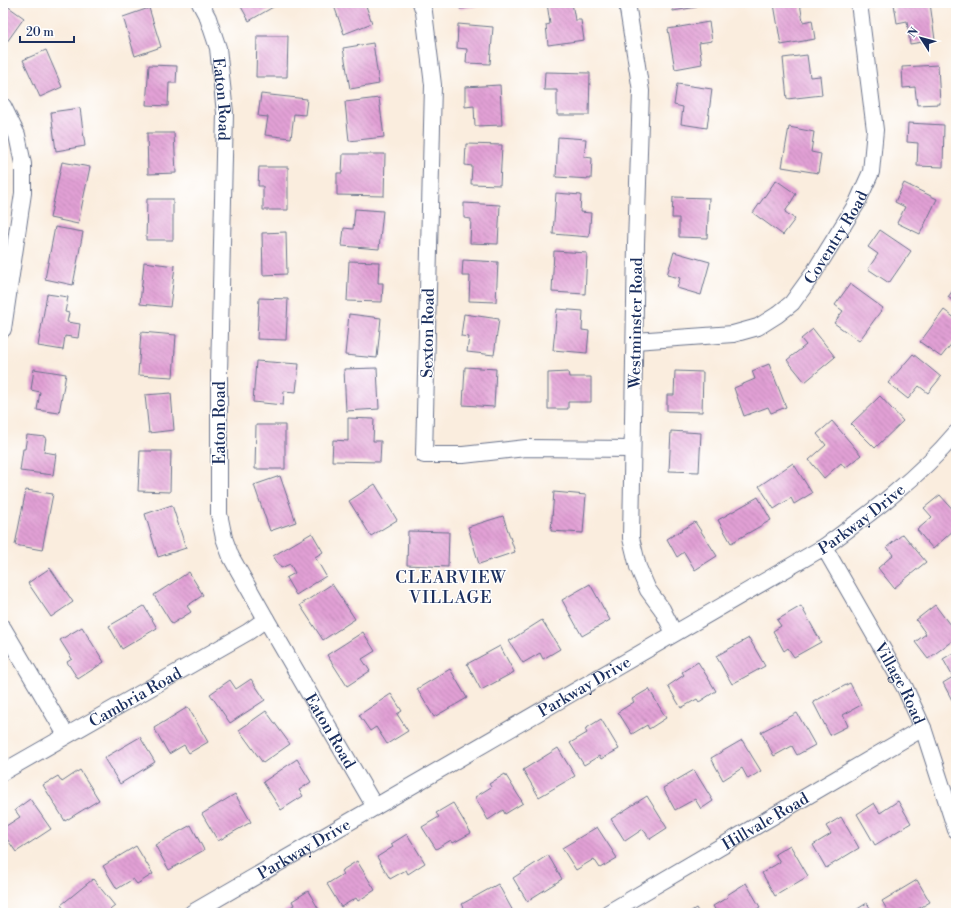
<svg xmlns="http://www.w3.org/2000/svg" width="959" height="916" font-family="'Libre Bodoni',serif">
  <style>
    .building { fill: url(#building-back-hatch) }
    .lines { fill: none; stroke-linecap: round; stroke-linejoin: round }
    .minor-casing { stroke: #69728b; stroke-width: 18 }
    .minor { stroke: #fff; stroke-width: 16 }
    .labels { text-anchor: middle; stroke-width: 3; stroke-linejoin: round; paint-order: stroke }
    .street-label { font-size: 16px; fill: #1b2f5e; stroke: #fff }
    .neighbourhood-label { font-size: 17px; letter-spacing: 1px; fill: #1b2f5e; stroke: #fff }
  </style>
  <defs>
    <pattern id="building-back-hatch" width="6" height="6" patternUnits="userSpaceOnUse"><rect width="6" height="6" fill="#e2a0d5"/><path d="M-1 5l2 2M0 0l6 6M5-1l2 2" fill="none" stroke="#b683b0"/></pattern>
  </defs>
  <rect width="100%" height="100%" fill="#fff"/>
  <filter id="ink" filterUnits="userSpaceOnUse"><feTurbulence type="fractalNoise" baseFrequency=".025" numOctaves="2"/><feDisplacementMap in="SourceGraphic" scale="8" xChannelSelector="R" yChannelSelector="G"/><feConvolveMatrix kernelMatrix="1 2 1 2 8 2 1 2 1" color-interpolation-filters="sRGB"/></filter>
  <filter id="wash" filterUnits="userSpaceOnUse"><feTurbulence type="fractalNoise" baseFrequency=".012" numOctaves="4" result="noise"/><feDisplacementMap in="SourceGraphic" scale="16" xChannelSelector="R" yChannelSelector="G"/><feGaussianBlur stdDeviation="0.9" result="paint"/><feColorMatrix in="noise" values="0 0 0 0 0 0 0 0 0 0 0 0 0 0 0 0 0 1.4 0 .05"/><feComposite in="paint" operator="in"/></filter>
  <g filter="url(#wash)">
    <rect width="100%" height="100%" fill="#faedde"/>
    <g id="blocks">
      <path class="building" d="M3 3 24 18 4 46 3 45Z
        M239 3H280L249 21Z
        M333 3H365L372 23 344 34Z
        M458 3H487V4L460 9Z
        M547 3H572L575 20H581L584 40 548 45 546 25 550 24Z
        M672 3H697V7L673 11Z
        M780 3H800L803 22 812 20 815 39 781 45 774 4Z
        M903 3H930L935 40 910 44 907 21 897 23 894 4Z
        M149 8 161 47 135 56 123 17Z
        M709 22 712 41 699 43 702 64 675 69 668 29Z
        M458 24 493 27 490 64 466 63 467 49 457 48Z
        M257 36H288L287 77H256Z
        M373 43 379 84 350 89 343 48Z
        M46 50 62 87 40 97 23 60Z
        M807 55 810 77 820 76 822 95 787 99 783 58Z
        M149 65 177 66 176 83H169L168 106 146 105Z
        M938 65 940 104 917 105 915 87 903 88 902 67Z
        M545 72 590 73 589 115H557V90H544Z
        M677 84 712 89 707 128 681 124 683 107 674 105Z
        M500 85 502 125 475 126 474 106 465 107V87Z
        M261 94 307 99 305 115 294 114 291 138 265 135 268 117 258 116Z
        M379 98 384 137 349 141 345 102Z
        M80 108 85 146 56 151 51 112Z
        M908 123 944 125 943 167 917 166 918 143 907 142Z
        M789 127 814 132 811 152 821 154 818 173 782 167Z
        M147 133H174L176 173 148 174Z
        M558 137 586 139 584 157 592 158 591 179 556 177Z
        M466 144 502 145 500 185 471 184 472 166 465 165Z
        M343 154H385L384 196 337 195V173H342Z
        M62 162 90 167 78 224 50 218Z
        M259 167H288V210H263V186H258Z
        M776 180 796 194 785 212 795 219 783 235 753 213Z
        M904 183 937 199 920 234 897 223 905 207 895 202Z
        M556 193 581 195 580 212 591 213 589 237 553 234Z
        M673 197 709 198 707 238 679 237V218H672Z
        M147 199H173V240H146Z
        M464 203 500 205 498 244 470 243 471 219 464 218Z
        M355 209 383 211 379 249 342 246 344 228 353 229Z
        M55 227 83 232 73 285 45 279Z
        M880 230 911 251 889 283 868 269 878 254 868 247Z
        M286 232 287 274 263 275 262 233Z
        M554 251 587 253 585 294 552 292Z
        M674 252 710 262 701 295 677 288 680 278 667 275Z
        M463 260 498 262 496 302 469 301 470 276H462Z
        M349 261 379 262 378 283H383L382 302 347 301Z
        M144 262 175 266 170 307 140 304Z
        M850 284 883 308 859 341 834 323 843 311 835 305Z
        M956 286V303L948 297Z
        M47 294 68 297 65 312 69 313 67 322 80 324 78 338 65 336 63 350 38 346Z
        M259 298 288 299 286 340 257 339Z
        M557 309 583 311 582 330 589 331 587 353 553 350Z
        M944 310 956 319V344L953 342 941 357 920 342Z
        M349 314 381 318 377 358 345 355Z
        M464 314 499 319 494 355 467 352 469 337 461 336Z
        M813 329 835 357 805 382 787 360 806 345 801 339Z
        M141 332 176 335 173 377 138 375Z
        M913 354 941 377 928 393 919 386 908 399 888 383Z
        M256 361 299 364 296 392 284 391 283 405 253 402Z
        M769 364 786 407 771 413 768 407 744 416 734 388 755 379 752 371Z
        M465 367 496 369 494 407 463 405Z
        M377 368 379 409 346 411 344 369Z
        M34 369 66 374 59 413 37 410 40 392 31 390Z
        M675 371 703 372 702 412 667 411V395H674Z
        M568 372 569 377H591V402H568V409H548V373Z
        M171 393 174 430 149 433 145 395Z
        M880 396 903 421 875 448 851 424Z
        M348 418 374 419 373 441H381L380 462 332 461 333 440 348 441Z
        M832 421 861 455 845 468 841 463 824 478 809 460 826 445 817 434Z
        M256 425H285V469H255Z
        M671 431 701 433 699 472 669 471Z
        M27 435 46 437 44 452 56 454 53 475 20 471 23 449H25Z
        M140 451H171L170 492 138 491Z
        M793 463 812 493 794 504 791 498 774 509 759 486Z
        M280 476 296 522 270 531 254 485Z
        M375 484 397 520 371 536 349 501Z
        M26 490 53 494 42 550 15 545Z
        M554 492 586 495 583 533 551 531Z
        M940 495 956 513V528L933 549 917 530 932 517 924 508Z
        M758 497 771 520 731 543 718 520Z
        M172 505 186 548 158 557 145 514Z
        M503 516 515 552 479 564 468 527Z
        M695 522 717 556 695 570 684 552 677 557 667 539Z
        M408 531 449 532 448 567 407 565Z
        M312 533 323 552 315 557 326 576 296 595 286 578 295 573 290 564 281 568 273 556Z
        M903 534 926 562 894 588 878 568 893 555 887 547Z
        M50 568 73 602 51 617 28 583Z
        M189 572 203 595 187 606 191 612 172 624 154 595Z
        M332 584 355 619 323 640 300 605Z
        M590 584 610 620 582 636 562 600Z
        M935 605 956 633V638L928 659 915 642 926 634 916 620Z
        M144 606 157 628 122 649 109 626Z
        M801 606 821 642 794 657 788 648 784 651 773 631 781 626 777 620Z
        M542 620 560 649 543 659 540 653 523 663 509 641Z
        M82 627 104 662 78 679 67 662 72 659 60 640Z
        M363 632 375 651 362 659 370 671 347 686 327 655Z
        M749 638 765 666 732 684 716 656Z
        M500 646 514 672 481 690 467 664Z
        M956 651V698L952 700 943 683 953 677 943 659Z
        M698 662 716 691 699 702 697 699 681 708 668 686 684 675 682 672Z
        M450 669 467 698 434 717 417 689Z
        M251 679 265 700 230 723 210 694 230 680 236 689Z
        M850 683 861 705 843 715 848 726 830 735 813 702Z
        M649 689 666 718 649 729 647 725 632 734 618 712 634 702 632 699Z
        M391 694 402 711 397 714 408 731 387 744 376 727 370 731 359 715Z
        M188 707 208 742 189 753 184 745 169 754 154 728Z
        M266 711 290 744 263 763 239 730Z
        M797 713 815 745 797 755 792 746 774 756 761 732Z
        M601 719 619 749 601 759 599 756 584 765 570 743 587 733 585 729Z
        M140 737 155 762 120 784 104 758Z
        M742 740 761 771 748 779 742 768 723 780 711 758Z
        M558 748 575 776 539 797 523 770Z
        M297 759 311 782 299 790 303 796 281 810 263 782Z
        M80 770 99 800 65 821 43 785 58 776 62 782Z
        M694 770 713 801 701 809 695 799 675 810 663 788Z
        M505 774 523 803 505 814 503 810 488 820 475 797 491 787 489 784Z
        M235 794 251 822 218 841 202 814Z
        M647 796 667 828 650 839 643 829 625 841 611 819Z
        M30 799 51 829 16 852 3 833V828L20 817 15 810Z
        M898 801 911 823 875 845 857 814 874 803 880 813Z
        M453 803 471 833 453 843 451 840 436 849 422 827 439 817 436 813Z
        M841 817 859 848 826 868 813 845 831 834 826 826Z
        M191 825 204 850 169 870 155 845Z
        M597 827 617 858 600 868 594 859 576 870 562 848Z
        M407 834 425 863 408 874 406 870 390 879 377 857 393 847 391 844Z
        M790 845 808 876 775 896 762 873 780 862 775 854Z
        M136 846 153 874 137 884 133 879 117 889 103 866Z
        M548 855 562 879 527 901 513 878Z
        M357 861 375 890 358 901 356 898 341 907 327 884 343 874 341 871Z
        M93 879 115 906 106 913H67L61 905Z
        M917 880 930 902 913 912 914 913H889L882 901Z
        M746 883 760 907 750 913H717L713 906 728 897 727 895Z
        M498 884 514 913H467L462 904Z
        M308 891 321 913H280L294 905 292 901Z
        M867 903 873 913H851Z
        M696 908 699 913H688Z"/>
    </g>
  </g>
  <g filter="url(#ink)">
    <use href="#blocks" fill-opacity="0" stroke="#69728b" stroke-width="1"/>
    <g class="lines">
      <g class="minor-casing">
        <g id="minor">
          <path id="s1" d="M200 3 208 18 218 48 225 113 219 374V514L224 538 231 557 266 619 375 807"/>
          <path d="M421 3 424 12 433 85 424 455H463L526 448 632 449"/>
          <path d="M627 3 641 91 636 244 631 538 638 567 648 590 662 609 674 633"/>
          <path d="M3 106 17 135 23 164V193L3 329"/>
          <path id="s2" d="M635 341 733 334 758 327 777 315 792 303 813 274 857 203 871 172 875 130 859 3"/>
          <path id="s3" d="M824 547 905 688 923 728 956 830"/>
          <path d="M3 628 66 735"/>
          <path id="s4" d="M3 772 248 632 266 619"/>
          <path id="s5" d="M192 913 824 547C871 513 918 478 956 433"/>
          <path id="s6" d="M608 913 923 728"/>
        </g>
      </g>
      <use href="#minor" class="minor"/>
    </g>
  </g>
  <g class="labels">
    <g class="street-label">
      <text dy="6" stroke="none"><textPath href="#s1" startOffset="100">Eaton Road</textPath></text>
      <text dy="6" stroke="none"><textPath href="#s2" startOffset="245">Coventry Road</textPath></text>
      <text transform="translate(635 323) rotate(-89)" y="6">Westminster Road</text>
      <text transform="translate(427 333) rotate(-89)" y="6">Sexton Road</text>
      <text transform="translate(219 423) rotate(-90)" y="6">Eaton Road</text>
      <text dy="6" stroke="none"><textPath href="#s5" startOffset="777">Parkway Drive</textPath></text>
      <text dy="6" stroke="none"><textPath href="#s3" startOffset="156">Village Road</textPath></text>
      <text dy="6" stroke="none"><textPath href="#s5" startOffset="453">Parkway Drive</textPath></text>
      <text dy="6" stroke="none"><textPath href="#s4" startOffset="152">Cambria Road</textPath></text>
      <text dy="6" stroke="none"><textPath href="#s1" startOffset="760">Eaton Road</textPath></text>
      <text dy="6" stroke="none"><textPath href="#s6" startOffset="182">Hillvale Road</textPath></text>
      <text dy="6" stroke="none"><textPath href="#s5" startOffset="129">Parkway Drive</textPath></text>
    </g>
    <g class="neighbourhood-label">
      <text x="451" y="583">CLEARVIEW<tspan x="451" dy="20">VILLAGE</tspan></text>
    </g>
  </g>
  <rect width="959" height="916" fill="none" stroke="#fff" stroke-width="16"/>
  <g transform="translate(921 38) rotate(306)" stroke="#ffffff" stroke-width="3" paint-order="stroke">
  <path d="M0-3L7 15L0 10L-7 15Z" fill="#1b2f5e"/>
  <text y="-6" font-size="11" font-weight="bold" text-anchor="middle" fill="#1b2f5e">N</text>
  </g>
  <path d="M20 36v6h54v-6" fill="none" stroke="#1b2f5e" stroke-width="2"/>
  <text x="26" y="36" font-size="12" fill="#1b2f5e" stroke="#ffffff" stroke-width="3" paint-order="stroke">20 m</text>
</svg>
